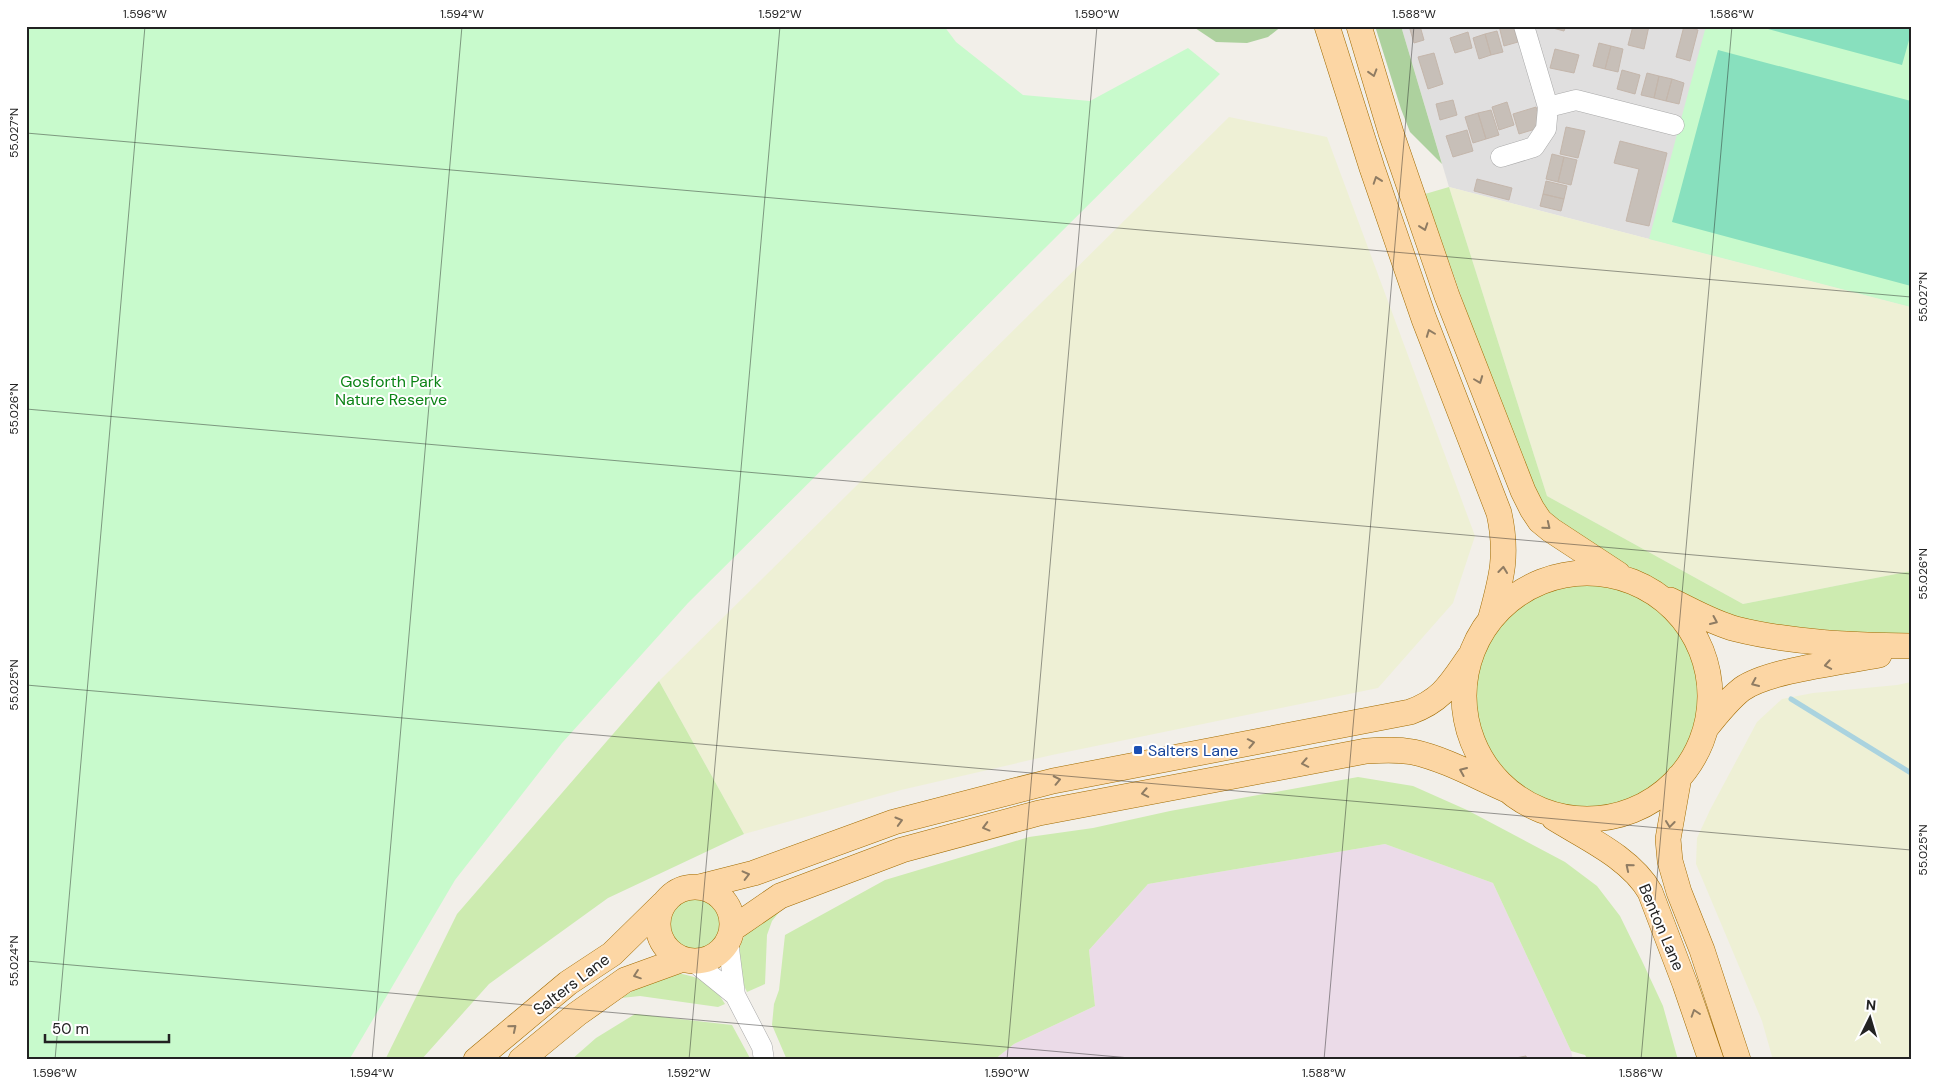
<svg xmlns="http://www.w3.org/2000/svg" width="1937" height="1086" font-family="'DM Sans',sans-serif">
  <style>
    .residential { fill: #e0dfdf }
    .industrial { fill: #ebdbe8 }
    .farmland { fill: #eef0d5 }
    .grass { fill: #cdebb0 }
    .forest { fill: #add19e }
    .park { fill: #c8facc }
    .pitch { fill: #88e0be }
    .lines { fill: none; stroke-linecap: round; stroke-linejoin: round }
    .stream { stroke: #aad3df; stroke-width: 5 }
    .building { fill: #c7bfb8; stroke: #c4b6ab }
    .minor-casing { stroke: #a9a9a9; stroke-width: 21 }
    .major-casing { stroke: #a06b00; stroke-width: 26 }
    .minor { stroke: #fff; stroke-width: 20 }
    .major { stroke: #fcd6a4; stroke-width: 25 }
    .oneway { stroke: #8f7c63 }
    .ticks { fill: none; stroke: #222; stroke-width: 1; stroke-opacity: 0.45 }
    .transit-dot { fill: #1a4fb4; stroke: #fff; stroke-width: 2 }
    .labels { text-anchor: middle; stroke-width: 4; stroke-linejoin: round; paint-order: stroke }
    .park-label { font-size: 16px; fill: #0c8416; stroke: #fff }
    .transit-label { font-size: 16px; fill: #164399; stroke: #fff; text-anchor: start }
    .street-label { font-size: 16px; fill: #222; stroke: #fff }
    .neatline { fill: none; stroke: #222; stroke-width: 2 }
    .ticks-label { font-size: 12px; text-anchor: middle; fill: #222 }
  </style>
  <rect width="100%" height="100%" fill="#f2efe9"/>
  <path class="residential" d="M1401 26H1911V307L1449 187Z"/>
  <path class="industrial" d="M1385 844 1493 883 1571 1051 1573 1060H994L1014 1044 1095 1006 1089 950 1148 884Z"/>
  <path class="farmland" d="M1229 117 1327 137 1475 536 1453 603 1378 688 1052 755 901 790 744 834 659 681Z
    M1449 187 1911 307V571L1743 604 1547 496Z
    M1911 682V1060H1773L1762 1021 1696 864 1697 838 1710 810 1757 722 1782 699 1813 693 1897 685Z"/>
  <path class="grass" d="M1449 187 1547 496 1743 604 1911 571V634L1882 635 1742 622 1712 612 1571 535 1533 499 1425 194Z
    M1474 695a112 112 0 1 1 224 0a112 112 0 1 1-224 0Z
    M659 681 744 834 608 898 489 984 421 1060H385L457 914Z
    M1358 777 1413 786 1467 810 1565 862 1597 886 1620 916 1643 963 1663 1006 1678 1060H1588L1585 1055 1571 1051 1493 883 1385 844 1148 884 1089 950 1095 1006 1014 1044 994 1060H787L772 1025 774 1004 779 990 785 935 885 880 1029 837 1093 828 1170 811Z
    M668 924a26 26 0 1 1 52 0a26 26 0 1 1-52 0Z
    M784 906 772 921 767 935 765 984 747 992C737 971 733 946 751 928 760 919 774 913 784 906Z
    M675 973C699 976 713 983 725 1004L718 1007 640 996 621 998 657 977Z
    M635 1014 732 1025 751 1060H571L596 1038Z"/>
  <path class="forest" d="M1192 26H1282L1268 37 1247 43 1216 42Z
    M1375 26H1401L1442 164 1410 132 1401 109Z"/>
  <path class="park" d="M26 26H944L956 42 1023 95 1090 101 1188 48 1220 74 688 603 562 743 455 880 349 1060H26Z
    M1706 26H1911V307L1649 239Z"/>
  <path class="pitch" d="M1757 26H1911V33L1902 65Z
    M1718 50 1911 101V286L1672 222Z"/>
  <g class="lines">
    <path class="stream" d="M1791 699 1911 773"/>
  </g>
  <path class="building" d="M1409 26H1420L1424 40 1414 43Z
    M1499 26H1513L1518 42 1504 46Z
    M1545 26H1566L1564 31Z
    M1633 26H1649L1644 49 1628 45Z
    M1684 26 1698 30 1690 61 1676 57Z
    M1497 31 1503 52 1491 55 1485 34Z
    M1468 32 1472 48 1455 53 1450 38Z
    M1485 34 1491 55 1479 59 1473 38Z
    M1599 43 1611 46 1605 69 1593 66Z
    M1611 46 1623 49 1618 72 1605 69Z
    M1555 49 1579 55 1574 73 1550 68Z
    M1434 53 1443 84 1428 89 1418 57Z
    M1622 70 1640 75 1635 94 1617 89Z
    M1647 73 1659 76 1654 98 1641 95Z
    M1659 76 1672 79 1666 101 1654 98Z
    M1672 79 1684 83 1679 104 1666 101Z
    M1453 100 1457 115 1440 120 1436 104Z
    M1507 102 1514 125 1499 130 1492 107Z
    M1536 107 1542 127 1519 134 1513 114Z
    M1491 110 1499 135 1486 139 1478 113Z
    M1478 113 1486 139 1473 143 1465 117Z
    M1566 127 1585 131 1578 158 1560 154Z
    M1467 130 1473 151 1453 157 1446 136Z
    M1620 141 1667 153 1649 226 1626 221 1639 169 1614 163Z
    M1552 154 1564 157 1558 182 1546 179Z
    M1564 157 1577 160 1571 185 1558 182Z
    M1477 179 1512 188 1509 200 1474 191Z
    M1546 181 1567 186 1564 199 1543 194Z
    M1543 194 1564 199 1561 211 1540 206Z
    M1526 1056 1527 1060H1505Z"/>
  <g class="lines">
    <g class="minor-casing">
      <path id="minor" d="M1548 107 1576 100 1674 125
        M1501 157 1534 147 1546 129 1548 107 1524 26
        M728 941 735 995 762 1047 764 1060
        M693 961 735 995"/>
    </g>
    <g class="major-casing">
      <path id="major" d="M1327 26 1372 168 1424 319 1499 513C1508 554 1502 577 1491 617
        M1359 26 1391 133 1447 296 1523 491 1532 509 1540 521 1551 530 1618 574
        M1464 696a123 123 0 1 1 246 0a123 123 0 1 1-246 0Z
        M1670 600C1691 610 1713 623 1736 629 1792 643 1854 645 1911 646
        M1706 728C1717 714 1728 700 1742 689 1769 670 1844 662 1879 655
        M1679 777 1668 839 1670 861 1679 892 1702 950 1738 1060
        M1554 818C1586 838 1631 858 1650 892L1685 984 1711 1060
        M699 887 754 873 894 822 1053 781 1410 712C1443 700 1451 683 1470 656
        M658 924a37 37 0 1 1 74 0a37 37 0 1 1-74 0Z
        M732 929 780 896 902 850 1039 813 1366 751C1382 750 1397 749 1413 752 1445 759 1477 777 1507 790
        M476 1060 568 983 612 954 663 904
        M521 1060 577 1014 625 980 683 959"/>
    </g>
    <use href="#minor" class="minor"/>
    <use href="#major" class="major"/>
  </g>
  <defs><path id="oneway-chevron" d="M-2-3.5L2.5 0L-2 3.5" fill="none" stroke-width="1.6" stroke-linecap="round" stroke-linejoin="round" transform="scale(1.25)"/></defs>
  <g class="oneway">
    <use href="#oneway-chevron" transform="translate(1373 73) rotate(73)"/>
    <use href="#oneway-chevron" transform="translate(1377 180) rotate(-109)"/>
    <use href="#oneway-chevron" transform="translate(1424 227) rotate(71)"/>
    <use href="#oneway-chevron" transform="translate(1430 333) rotate(-111)"/>
    <use href="#oneway-chevron" transform="translate(1479 380) rotate(69)"/>
    <use href="#oneway-chevron" transform="translate(1547 526) rotate(39)"/>
    <use href="#oneway-chevron" transform="translate(1503 570) rotate(-84)"/>
    <use href="#oneway-chevron" transform="translate(1714 621) rotate(24)"/>
    <use href="#oneway-chevron" transform="translate(1828 665) rotate(170)"/>
    <use href="#oneway-chevron" transform="translate(1755 683) rotate(156)"/>
    <use href="#oneway-chevron" transform="translate(1251 743) rotate(-11)"/>
    <use href="#oneway-chevron" transform="translate(1305 763) rotate(169)"/>
    <use href="#oneway-chevron" transform="translate(1463 771) rotate(-157)"/>
    <use href="#oneway-chevron" transform="translate(1057 780) rotate(-12)"/>
    <use href="#oneway-chevron" transform="translate(1145 793) rotate(169)"/>
    <use href="#oneway-chevron" transform="translate(899 821) rotate(-16)"/>
    <use href="#oneway-chevron" transform="translate(1670 824) rotate(97)"/>
    <use href="#oneway-chevron" transform="translate(986 827) rotate(165)"/>
    <use href="#oneway-chevron" transform="translate(1629 867) rotate(-140)"/>
    <use href="#oneway-chevron" transform="translate(746 875) rotate(-14)"/>
    <use href="#oneway-chevron" transform="translate(637 975) rotate(161)"/>
    <use href="#oneway-chevron" transform="translate(1695 1013) rotate(-108)"/>
    <use href="#oneway-chevron" transform="translate(513 1028) rotate(-40)"/>
  </g>
  <path class="ticks" d="M26 133 1911 297M26 409 1911 574M26 685 1911 850M26 961 1153 1060M55 1060 145 26M372 1060 462 26M689 1060 780 26M1007 1060 1097 26M1324 1060 1414 26M1641 1060 1732 26"/>
  <rect class="transit-dot" x="1133" y="745" width="10" height="10" rx="2.5"/>
  <g class="labels">
    <g class="park-label">
      <text x="391" y="387">Gosforth Park<tspan x="391" dy="18">Nature Reserve</tspan></text>
    </g>
    <g class="transit-label">
      <text x="1148" y="756">Salters Lane</text>
    </g>
    <g class="street-label">
      <text transform="translate(1662 927) rotate(67)" y="6">Benton Lane</text>
      <text transform="translate(571 984) rotate(-37)" y="6">Salters Lane</text>
    </g>
  </g>
  <rect width="1937" height="1086" fill="none" stroke="#ffffff" stroke-width="55"/>
  <g transform="translate(1870 1018) rotate(5)" stroke="#ffffff" stroke-width="4" paint-order="stroke">
  <path d="M0-4L9 19L0 12L-9 19Z" fill="#222222"/>
  <text y="-8" font-size="14" font-weight="bold" text-anchor="middle" fill="#222222">N</text>
  </g>
  <path d="M45 1034v8h124v-8" fill="none" stroke="#222222" stroke-width="2.5"/>
  <text x="52" y="1034" font-size="15" fill="#222222" stroke="#ffffff" stroke-width="4" paint-order="stroke">50 m</text>
  <rect x="28" y="28" width="1882" height="1030" class="neatline"/>
  <g class="ticks-label">
    <text x="145" y="18">1.596°W</text>
    <text x="462" y="18">1.594°W</text>
    <text x="780" y="18">1.592°W</text>
    <text x="1097" y="18">1.590°W</text>
    <text x="1414" y="18">1.588°W</text>
    <text x="1732" y="18">1.586°W</text>
    <text transform="translate(14 133) rotate(-90)" y="4">55.027°N</text>
    <text transform="translate(1923 297) rotate(-90)" y="4">55.027°N</text>
    <text transform="translate(14 409) rotate(-90)" y="4">55.026°N</text>
    <text transform="translate(1923 574) rotate(-90)" y="4">55.026°N</text>
    <text transform="translate(14 685) rotate(-90)" y="4">55.025°N</text>
    <text transform="translate(1923 850) rotate(-90)" y="4">55.025°N</text>
    <text transform="translate(14 961) rotate(-90)" y="4">55.024°N</text>
    <text x="55" y="1077">1.596°W</text>
    <text x="372" y="1077">1.594°W</text>
    <text x="689" y="1077">1.592°W</text>
    <text x="1007" y="1077">1.590°W</text>
    <text x="1324" y="1077">1.588°W</text>
    <text x="1641" y="1077">1.586°W</text>
  </g>
</svg>
